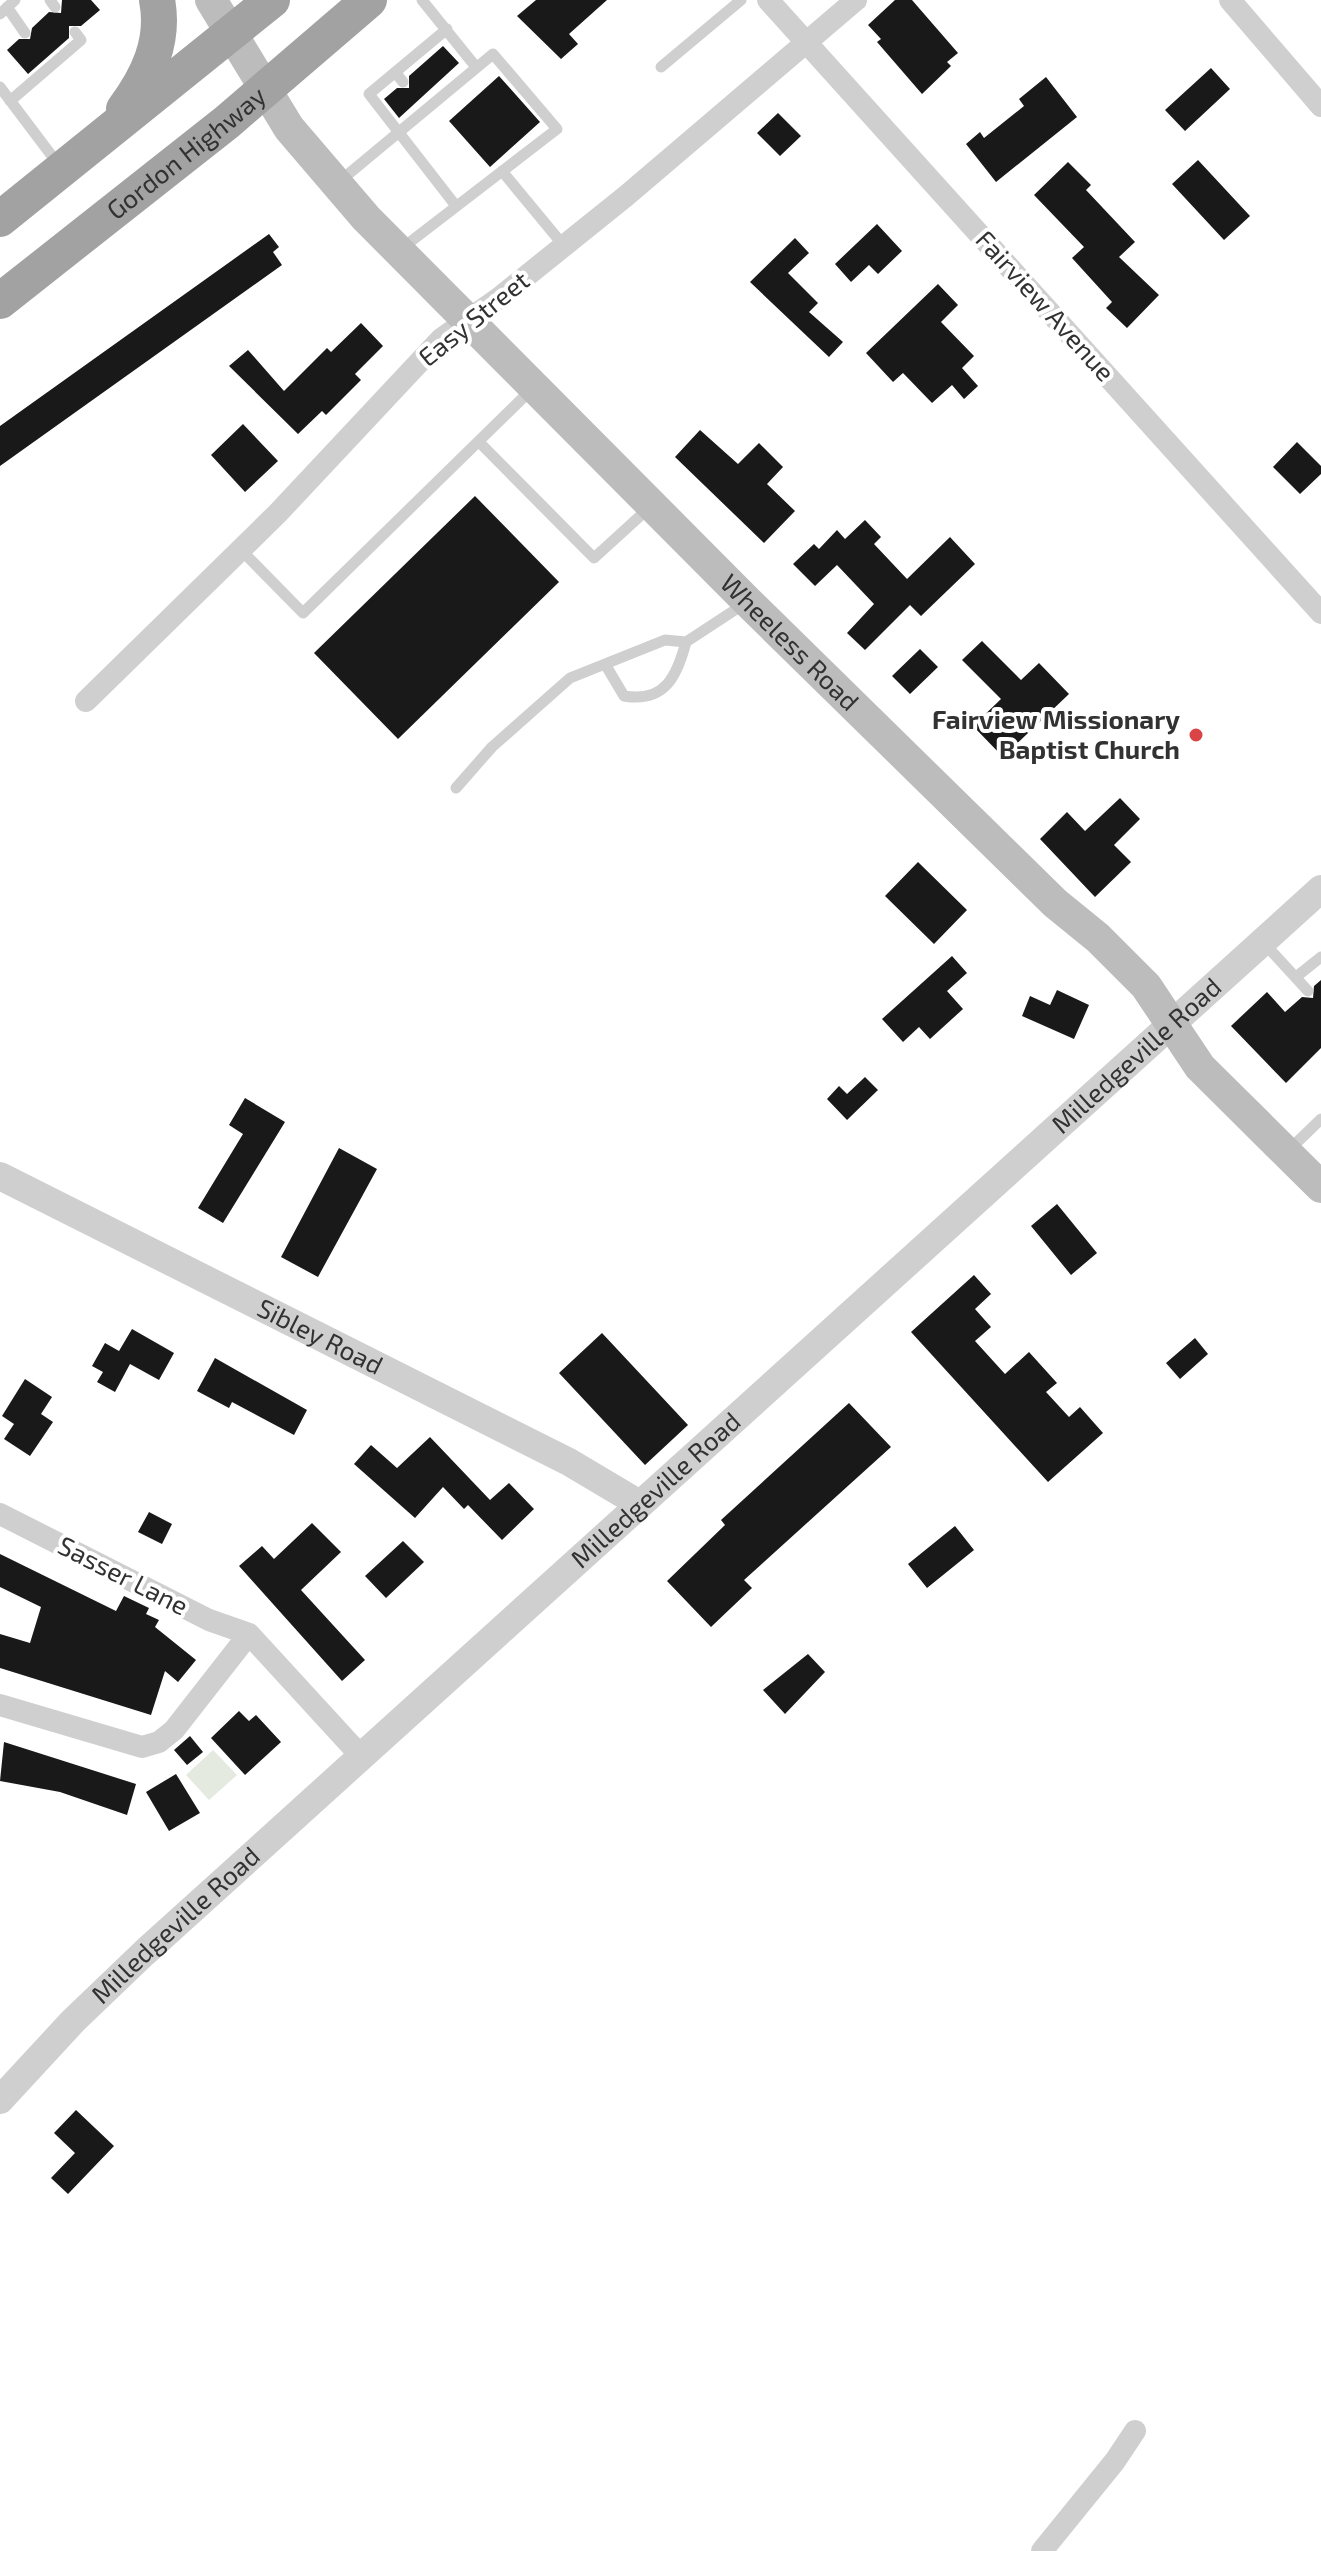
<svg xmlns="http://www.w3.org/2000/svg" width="1321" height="2551" font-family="'Exo 2',sans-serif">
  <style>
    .green { fill: #e4eadf }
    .building { fill: #191919 }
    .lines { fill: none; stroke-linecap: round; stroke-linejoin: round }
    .service { stroke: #cfcfcf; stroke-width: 11 }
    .minor { stroke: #cfcfcf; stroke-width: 22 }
    .tertiary { stroke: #cfcfcf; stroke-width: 28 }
    .secondary { stroke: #bcbcbc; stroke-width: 32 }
    .trunk { stroke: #a2a2a2; stroke-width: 36 }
    .poi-dot { fill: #d94446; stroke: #fff; stroke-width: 3 }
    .labels { text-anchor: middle; stroke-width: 8; stroke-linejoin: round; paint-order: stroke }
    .street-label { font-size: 26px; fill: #323232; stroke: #fff }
    .poi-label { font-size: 26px; font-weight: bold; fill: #323232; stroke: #fff; text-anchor: end }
  </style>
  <rect width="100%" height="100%" fill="#fff"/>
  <path class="green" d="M213 1750 237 1775 209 1800 186 1775Z"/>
  <path class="building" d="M62 0H91L100 10 81 26H69V38L28 74 7 50 19 39H30L32 28 49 12 61 13Z
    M536 0H607L569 34 578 44 561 59 517 16Z
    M895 0H912L958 53 947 62 951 66 922 94 877 42 881 39 868 25Z
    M443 46 459 63 399 118 384 99 397 88H409V76Z
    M1211 68 1230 89 1185 131 1165 110Z
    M499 76 540 122 490 167 449 121Z
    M1046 77 1077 117 996 182 966 144 980 132 984 138 1024 106 1019 99Z
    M778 113 801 136 780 156 757 133Z
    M1198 160 1250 216 1224 240 1172 184Z
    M1068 162 1091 185 1086 190 1135 242 1119 257 1159 295 1127 328 1106 308 1112 302 1072 258 1084 247 1034 195Z
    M877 224 902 251 878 274 869 265 851 282 835 264Z
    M269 234 279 247 273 252 282 265 0 466V426Z
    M795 238 809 253 788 273 818 303 809 312 843 342 829 357 750 282Z
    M938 284 958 305 941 322 974 356 962 368 978 386 964 399 952 385 932 403 903 373 893 382 866 353Z
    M361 323 383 346 355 374 361 380 326 415 322 411 298 434 229 366 248 350 284 391 327 348 331 352Z
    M243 424 278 461 245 492 211 455Z
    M700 430 738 464 759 443 783 467 767 484 795 511 764 543 675 457Z
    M1297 442 1321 466V474L1300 494 1273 467Z
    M475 496 559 582 398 739 314 653Z
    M865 520 881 537 874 544 907 579 950 537 975 564 921 616 910 605 865 650 847 633 874 604 837 565 815 586 793 564 814 544 819 549 837 530 845 539Z
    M982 641 1021 680 1039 663 1069 694 1003 757 973 726 1001 699 962 660Z
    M920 649 938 667 910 694 892 676Z
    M1120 798 1140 819 1114 845 1131 862 1095 897 1040 839 1067 812 1085 831Z
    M918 862 967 910 934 944 885 896Z
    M952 956 967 973 947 991 963 1009 930 1039 919 1027 903 1042 882 1019Z
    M1321 980V1048L1286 1083 1231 1026 1267 992 1285 1012 1302 997 1313 998 1314 986Z
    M1057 990 1089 1005 1074 1039 1022 1016 1030 996 1050 1005Z
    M865 1077 878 1090 847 1120 827 1099 839 1086 847 1094Z
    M245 1098 285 1122 223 1223 198 1208 243 1134 229 1125Z
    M339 1148 377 1169 318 1277 281 1257Z
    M1057 1204 1097 1253 1071 1275 1031 1226Z
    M974 1275 991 1294 975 1309 991 1327 975 1341 1005 1374 1029 1352 1057 1383 1046 1392 1069 1417 1080 1407 1103 1433 1048 1482 911 1332Z
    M132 1329 174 1353 159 1380 130 1364 115 1392 97 1382 103 1372 92 1366 105 1343 119 1351Z
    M602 1333 688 1425 645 1465 559 1373Z
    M1195 1338 1208 1354 1180 1379 1166 1363Z
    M215 1358 307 1410 294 1435 232 1402 229 1408 197 1391Z
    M25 1379 52 1397 41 1414 53 1422 30 1456 4 1439 14 1424 2 1416Z
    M849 1403 891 1447 744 1580 752 1588 711 1627 667 1581 725 1525 721 1520Z
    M430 1437 490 1500 509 1483 534 1509 502 1540 468 1505 464 1509 443 1487 415 1518 354 1464 371 1445 397 1468Z
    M149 1512 172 1524 162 1544 138 1532Z
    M312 1523 341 1552 301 1590 365 1660 342 1681 239 1566 262 1546 274 1559Z
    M955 1526 974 1550 927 1588 908 1564Z
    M403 1541 424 1562 386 1598 365 1576Z
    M0 1554 116 1611 124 1596 149 1608 146 1614 159 1620 155 1627 196 1660 178 1682 165 1671 151 1715 0 1668V1634L30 1643 41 1607 0 1587Z
    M808 1654 825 1672 785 1714 763 1690Z
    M239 1711 249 1721 256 1715 281 1742 245 1775 211 1738Z
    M190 1736 203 1752 187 1765 174 1750Z
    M4 1742 136 1784 127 1815 60 1792 0 1781Z
    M176 1774 200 1813 169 1831 146 1792Z
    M76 2110 114 2146 68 2194 51 2178 75 2153 54 2133Z"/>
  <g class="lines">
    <path class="service" d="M50 0 55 7
      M422 0 476 67
      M7 7 25 33
      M0 14 15 0
      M447 29 369 94 456 206
      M661 67 741 0
      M395 72 403 82
      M0 87 58 164
      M10 101 81 40 75 32
      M502 171 564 246
      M340 181 493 54 557 129 401 249
      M479 442 594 558 650 507
      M241 550 303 613 531 390
      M686 642C677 676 665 703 624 696L605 664 665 640 686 642 744 604
      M456 788 492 747 570 678 605 664
      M1263 942 1308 991
      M1296 977 1321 957
      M1288 1151 1321 1119"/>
    <path class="minor" d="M768 0 1321 613
      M1230 0 1321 106
      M86 701 277 514 441 339 499 298 626 196 856 0
      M0 1514 209 1620 249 1634 360 1755
      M0 1705 142 1747 159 1742 174 1730 249 1634
      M1042 2551 1115 2461 1135 2431"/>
    <g class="tertiary">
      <path id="s1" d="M0 1176 569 1462 638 1503"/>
      <path id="s2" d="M0 2100 73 2021 144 1953 1321 889"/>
    </g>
    <path class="secondary" id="s3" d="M211 0 289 128 366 218 748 602 1055 903 1098 938 1146 986 1200 1067 1321 1187"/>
    <g class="trunk">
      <path d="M124 109C148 77 165 41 157 0"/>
      <path d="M0 219 272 0"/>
      <path id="s4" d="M0 301 227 122 369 0"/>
    </g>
  </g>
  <circle class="poi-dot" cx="1196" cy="735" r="8"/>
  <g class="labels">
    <g class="street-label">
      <text dy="9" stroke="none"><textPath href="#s4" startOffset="238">Gordon Highway</textPath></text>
      <text transform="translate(1045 306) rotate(48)" y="9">Fairview Avenue</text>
      <text transform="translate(474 319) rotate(-39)" y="9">Easy Street</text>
      <text dy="9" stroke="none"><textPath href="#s3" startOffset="868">Wheeless Road</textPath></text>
      <text dy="9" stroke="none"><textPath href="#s2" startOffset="1544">Milledgeville Road</textPath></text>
      <text dy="9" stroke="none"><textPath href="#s1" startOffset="358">Sibley Road</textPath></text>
      <text dy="9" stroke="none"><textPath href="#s2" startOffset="896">Milledgeville Road</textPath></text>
      <text transform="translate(123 1576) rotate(27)" y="9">Sasser Lane</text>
      <text dy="9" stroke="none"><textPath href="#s2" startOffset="248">Milledgeville Road</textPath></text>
    </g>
    <g class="poi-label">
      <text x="1180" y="729">Fairview Missionary<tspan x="1180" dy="30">Baptist Church</tspan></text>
    </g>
  </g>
</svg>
